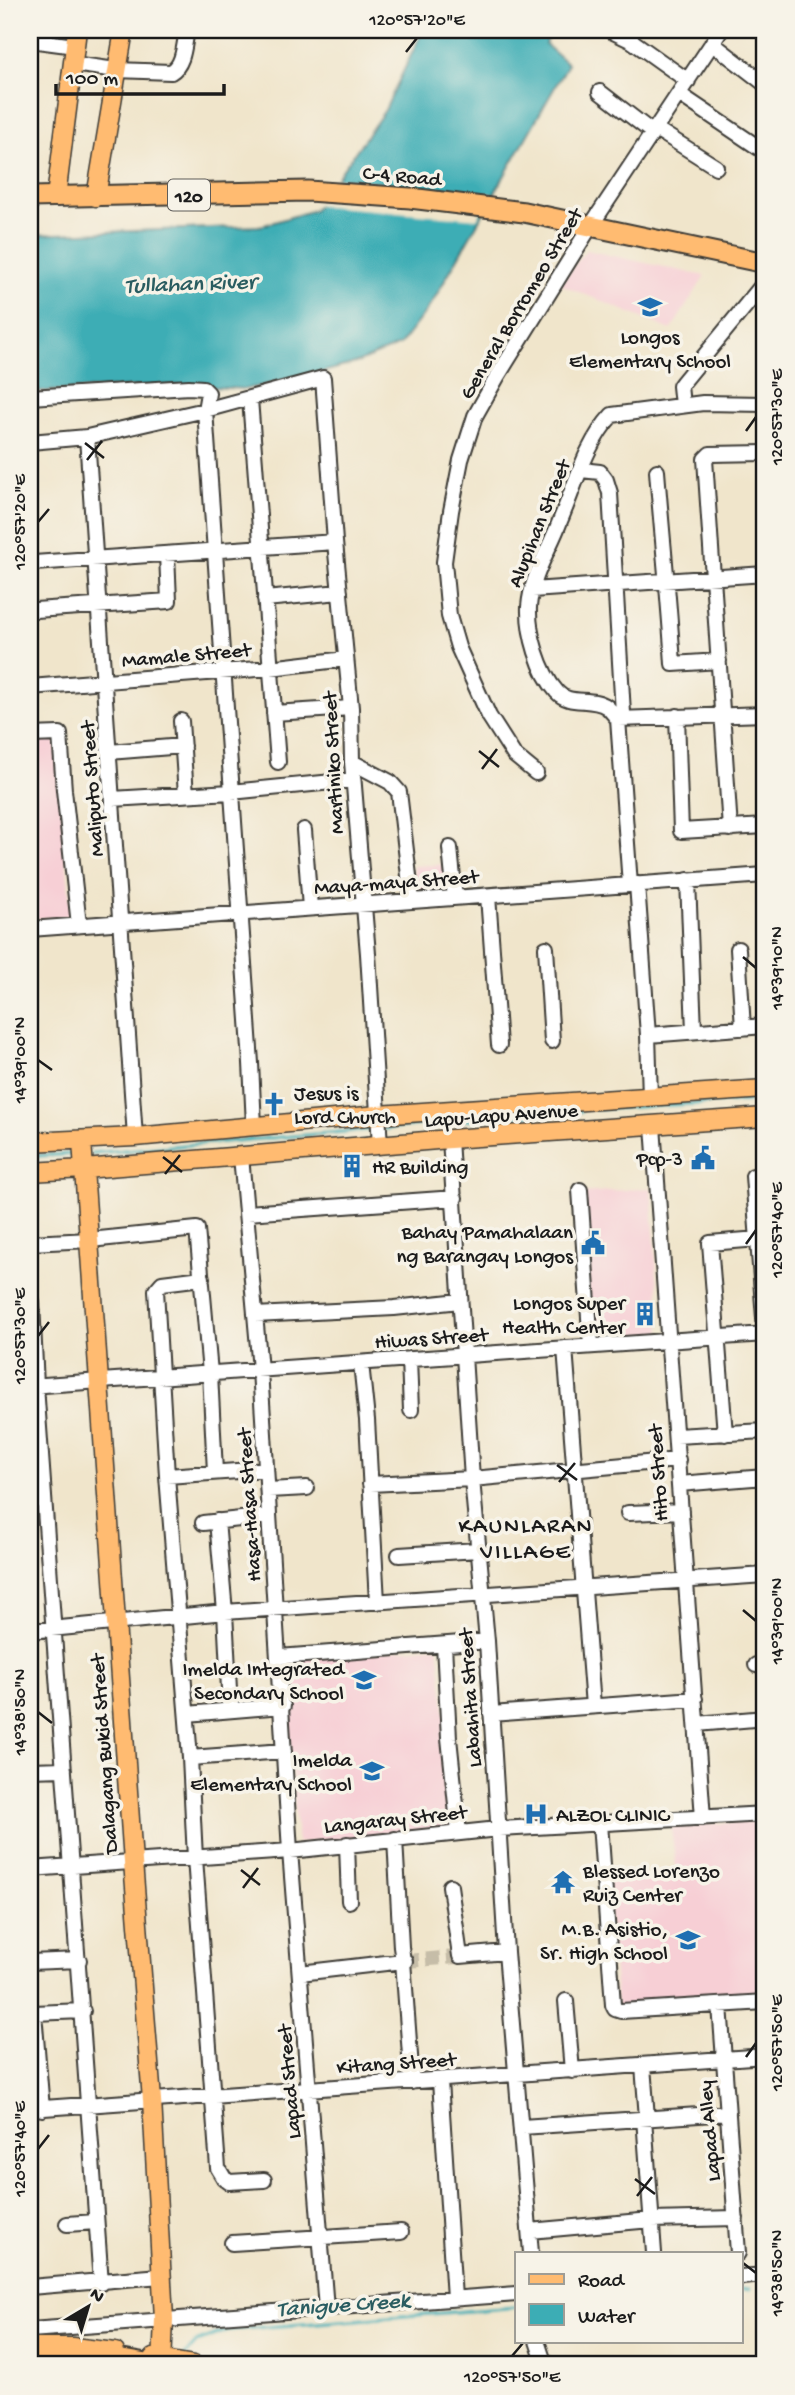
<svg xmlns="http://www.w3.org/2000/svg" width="795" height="2395" font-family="'Gochi Hand',sans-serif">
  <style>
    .built { fill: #f7cfd5 }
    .water { fill: #3cadb5; stroke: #2c6468; stroke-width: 2 }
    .pier { fill: #f0e5cb }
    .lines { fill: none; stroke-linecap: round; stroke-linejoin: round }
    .stream { stroke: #3cadb5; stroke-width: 3.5 }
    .minor-tunnel { stroke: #c6bda8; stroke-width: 14; stroke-dasharray: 14 7; stroke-linecap: butt }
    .minor-casing { stroke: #3c3a36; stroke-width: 18 }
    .major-casing { stroke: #3c3a36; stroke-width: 21 }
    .highway-casing { stroke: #3c3a36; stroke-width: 23 }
    .minor { stroke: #fff; stroke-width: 14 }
    .major { stroke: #ffbb71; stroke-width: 18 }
    .highway { stroke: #ffbb71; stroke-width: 19 }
    .ticks { fill: none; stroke: #1c1c1c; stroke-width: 2.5 }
    .labels { text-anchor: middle; stroke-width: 7; stroke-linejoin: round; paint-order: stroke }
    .shield { fill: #f7f3e8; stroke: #5e5c59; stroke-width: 2 }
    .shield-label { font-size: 19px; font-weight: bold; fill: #1c1c1c }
    .street-label { font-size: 21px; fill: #1c1c1c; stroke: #f7f3e8 }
    .poi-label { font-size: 21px; fill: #1c1c1c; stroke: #f7f3e8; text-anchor: end }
    .water-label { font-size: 23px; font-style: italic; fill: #2a5d61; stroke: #f7f3e8 }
    .neighbourhood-label { font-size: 23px; letter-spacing: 2px; fill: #1c1c1c; stroke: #f7f3e8 }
    .neatline { fill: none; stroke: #1c1c1c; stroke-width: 2.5 }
    .ticks-label { font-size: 18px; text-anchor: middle; fill: #1c1c1c }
  </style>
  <rect width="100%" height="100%" fill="#f7f3e8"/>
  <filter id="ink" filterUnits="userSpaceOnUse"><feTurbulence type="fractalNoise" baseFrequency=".0143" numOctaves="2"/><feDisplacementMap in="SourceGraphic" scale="14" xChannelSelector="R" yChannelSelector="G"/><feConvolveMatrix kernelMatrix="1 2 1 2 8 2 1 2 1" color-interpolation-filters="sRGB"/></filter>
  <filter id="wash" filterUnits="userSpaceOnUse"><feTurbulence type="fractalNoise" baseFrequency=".00686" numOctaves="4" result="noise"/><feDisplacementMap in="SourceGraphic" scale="28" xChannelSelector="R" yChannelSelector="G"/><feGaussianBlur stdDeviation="1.57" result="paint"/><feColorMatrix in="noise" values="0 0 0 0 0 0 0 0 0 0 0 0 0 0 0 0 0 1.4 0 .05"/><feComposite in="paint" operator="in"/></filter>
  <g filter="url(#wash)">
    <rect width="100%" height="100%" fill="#f0e5cb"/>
    <path class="built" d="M586 250 705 276 671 330 560 284Z
      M55 732 71 916 30 919V734Z
      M450 864 452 887 416 890 413 866Z
      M651 1188 661 1334 591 1340 582 1193Z
      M438 1646 458 1830 297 1843 284 1660Z
      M765 1821V1999L617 2009 606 1881 677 1877 671 1826Z"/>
    <path class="water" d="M423 30H552L545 44 568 64 432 303 400 345 359 362 312 375 246 389 173 385 30 392V235L261 226 314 210 385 110Z"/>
    <path class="pier" d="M332 178 492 194 477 219 313 205Z"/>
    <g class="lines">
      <path class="stream" d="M595 1109 765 1100
        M384 1129 448 1121 581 1111
        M92 1153 377 1129
        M30 1156 76 1154
        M741 2289H749
        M183 2358 197 2342 228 2330 517 2307"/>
    </g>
  </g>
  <g filter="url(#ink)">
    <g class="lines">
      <path class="minor-tunnel" d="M405 1961 456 1957"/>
      <g class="minor-casing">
        <path id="minor" d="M609 30 632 41 688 81
          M30 40 75 46
          M712 43 765 84
          M73 64 116 70 171 72C184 65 184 44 187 30
          M600 92 653 133
          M679 94 765 152
          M656 129 716 167
          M30 397 189 387 203 388 208 393 205 410 251 1063 254 1126
          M250 399 278 762
          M682 405 680 386 683 382 765 282
          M87 437 135 1137
          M30 442 87 437 205 410 323 378 335 542 351 708 352 762 368 954 380 1145
          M581 470 600 472 606 480 610 493 623 713 621 719
          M657 471C662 535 669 599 673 664L719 661
          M34 563 335 542
          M532 590 765 574
          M265 599 340 592
          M35 610 169 601 167 554
          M30 687 270 668 346 659
          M274 713 351 708
          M677 716 681 831 765 826
          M618 719 765 714
          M181 721 186 795
          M30 735 60 734 64 790 79 925
          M109 752 183 746
          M352 762 390 782 399 792 412 901
          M536 773 514 755 489 716 458 647 449 616 444 562 451 511 461 460 475 416 497 377 590 227 721 30
          M112 799 231 792 353 780
          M730 829 705 459 710 454 765 453
          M304 830 310 908
          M450 848 455 898
          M688 880 694 1031
          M637 884 648 1035 650 1097
          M630 885 618 719C614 715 611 710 607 707 592 696 569 706 557 692 539 672 528 633 529 607 531 577 550 548 560 521 575 486 586 443 612 415L703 403 765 404
          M488 896 499 1045
          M30 929 765 875
          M546 948 552 1041
          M738 949 743 1028
          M648 1035 765 1026
          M653 1126 703 1818
          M450 1139 472 1479 487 1641 506 1952 531 2253
          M241 1156 260 1370 290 1851 326 2309
          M753 1176 765 1331
          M580 1190 591 1346
          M247 1213 455 1198
          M30 1243 90 1240 197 1229 210 1373 215 1472
          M202 1278 162 1283 156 1290 167 1476 190 1758 195 1858 218 2168 224 2178 229 2182 264 2180
          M30 1299 32 1302 36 1386 101 2283
          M255 1315 394 1308 460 1301
          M565 1348 593 1706
          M409 1359 411 1410
          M361 1363 367 1420 377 1602
          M30 1386 765 1334
          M725 1434 710 1243 758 1239
          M676 1436 765 1431
          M167 1476 266 1469
          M370 1484 472 1479 678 1460
          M679 1484 765 1477
          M268 1490 307 1488
          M628 1513 681 1511
          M217 1521 225 1612 230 1709
          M203 1523 269 1516
          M399 1555 478 1550
          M30 1631 225 1612 765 1575
          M444 1645 449 1738 459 1833
          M279 1657 487 1641
          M756 1665H765
          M187 1714 283 1706
          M491 1714 695 1699
          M697 1724 765 1718
          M190 1758 284 1751
          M30 1770 64 1769
          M600 1823 613 2005 615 2009 621 2011 765 2002
          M395 1839 401 1947 403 1961H405
          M347 1844 349 1901
          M30 1869 290 1851 498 1829 765 1814
          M450 1886 460 1956 506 1952
          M30 1962 79 1960
          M300 1973 403 1961 412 2082
          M566 2001 572 2071
          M720 2005 738 2253
          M643 2066 647 2118
          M440 2081 454 2298
          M30 2109 765 2056
          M42 2109 34 2013 83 2011
          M644 2118 654 2253
          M522 2127 728 2113
          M67 2224 96 2222
          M530 2231 651 2220 736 2218
          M232 2243 401 2232
          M741 2277 765 2275
          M30 2287 161 2276
          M30 2330 517 2294
          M537 2341 545 2365"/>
      </g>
      <g class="major-casing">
        <path id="major" d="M56 197 77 30
          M96 197 124 30
          M82 1141 133 1862 152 2100 164 2319 162 2365
          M30 1142 135 1137 378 1115 765 1089
          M30 1172 84 1169 450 1139 765 1117
          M30 2347H73L115 2352
          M153 2358 194 2365"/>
      </g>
      <g class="highway-casing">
        <path id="highway" d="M30 197 308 191 410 198 524 212 765 263
          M30 2355 123 2360 152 2365"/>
      </g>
      <use href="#minor" class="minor"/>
      <use href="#major" class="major"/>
      <use href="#highway" class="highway"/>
    </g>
  </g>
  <path class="ticks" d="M406 52 417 38M746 431 756 417M85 443 104 458M87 460 102 441M38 522 49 509M479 751 499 767M482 769 497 749M743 957 756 968M38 1060 52 1070M163 1157 182 1172M165 1174 180 1155M746 1244 756 1230M38 1336 49 1322M557 1465 577 1480M559 1482 575 1463M743 1610 756 1621M38 1712 52 1723M241 1870 260 1885M243 1888 258 1868M746 2057 756 2043M38 2149 49 2135M635 2179 655 2194M637 2196 652 2177M743 2263 756 2273M512 2356 523 2343"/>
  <defs>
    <g id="school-bare" transform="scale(1.89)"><path d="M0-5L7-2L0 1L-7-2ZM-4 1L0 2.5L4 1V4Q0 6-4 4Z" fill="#1f6fb2" stroke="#f7f3e8" stroke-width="2.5" paint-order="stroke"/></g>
    <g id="church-bare" transform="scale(1.89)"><path d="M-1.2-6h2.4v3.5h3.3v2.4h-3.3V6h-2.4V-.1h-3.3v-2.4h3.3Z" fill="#1f6fb2" stroke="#f7f3e8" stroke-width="2.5" paint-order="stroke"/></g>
    <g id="civic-bare" transform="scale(1.89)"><path d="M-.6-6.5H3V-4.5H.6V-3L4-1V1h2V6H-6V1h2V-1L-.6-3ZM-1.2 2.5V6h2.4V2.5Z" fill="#1f6fb2" stroke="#f7f3e8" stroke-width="2.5" paint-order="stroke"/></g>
    <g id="building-bare" transform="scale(1.89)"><path d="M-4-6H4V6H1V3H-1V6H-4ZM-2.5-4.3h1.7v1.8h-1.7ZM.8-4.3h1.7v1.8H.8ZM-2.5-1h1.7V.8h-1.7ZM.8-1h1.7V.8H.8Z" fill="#1f6fb2" stroke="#f7f3e8" stroke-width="2.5" paint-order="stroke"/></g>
    <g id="hospital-bare" transform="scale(1.89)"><path d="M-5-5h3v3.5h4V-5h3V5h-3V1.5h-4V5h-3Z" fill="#1f6fb2" stroke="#f7f3e8" stroke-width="2.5" paint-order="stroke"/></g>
    <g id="temple-bare" transform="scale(1.89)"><path d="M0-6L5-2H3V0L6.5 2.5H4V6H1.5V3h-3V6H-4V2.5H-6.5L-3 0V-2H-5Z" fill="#1f6fb2" stroke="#f7f3e8" stroke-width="2.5" paint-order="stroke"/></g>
  </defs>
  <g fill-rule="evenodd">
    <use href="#school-bare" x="650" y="307"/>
    <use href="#church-bare" x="274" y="1104"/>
    <use href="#civic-bare" x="703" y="1158"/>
    <use href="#building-bare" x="352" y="1166"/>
    <use href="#civic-bare" x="593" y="1243"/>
    <use href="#building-bare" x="645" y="1314"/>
    <use href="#school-bare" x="364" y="1680"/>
    <use href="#school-bare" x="372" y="1771"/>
    <use href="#hospital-bare" x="536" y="1814"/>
    <use href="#temple-bare" x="563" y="1882"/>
    <use href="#school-bare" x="688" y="1940"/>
  </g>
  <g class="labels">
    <rect class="shield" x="168" y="179.5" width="42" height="31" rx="5"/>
    <g class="shield-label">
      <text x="189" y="202">120</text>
    </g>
    <g class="street-label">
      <text transform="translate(402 175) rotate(5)" y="7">C-4 Road</text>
      <text transform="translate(520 303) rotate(-59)" y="7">General Borromeo Street</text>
      <text transform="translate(538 523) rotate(-68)" y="7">Alupihan Street</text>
      <text transform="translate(186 654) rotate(-5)" y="7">Mamale Street</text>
      <text transform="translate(332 763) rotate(-93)" y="7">Martiniko Street</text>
      <text transform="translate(91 789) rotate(-94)" y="7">Maliputo Street</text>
      <text transform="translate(396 881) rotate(-4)" y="7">Maya-maya Street</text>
      <text transform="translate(501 1114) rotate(-4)" y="7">Lapu-Lapu Avenue</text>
      <text transform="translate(431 1337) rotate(-4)" y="7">Hiwas Street</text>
      <text transform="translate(657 1473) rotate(-94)" y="7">Hito Street</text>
      <text transform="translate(248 1505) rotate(-94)" y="7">Hasa-Hasa Street</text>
      <text transform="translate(469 1698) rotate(-94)" y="7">Labahita Street</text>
      <text transform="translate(103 1754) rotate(-94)" y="7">Dalagang Bukid Street</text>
      <text transform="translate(395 1818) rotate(-6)" y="7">Langaray Street</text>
      <text transform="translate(396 2062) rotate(-4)" y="7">Kitang Street</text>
      <text transform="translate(288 2082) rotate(-95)" y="7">Lapad Street</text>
      <text transform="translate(708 2131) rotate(-95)" y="7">Lapad Alley</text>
    </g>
    <g class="poi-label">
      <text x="650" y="343" text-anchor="middle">Longos<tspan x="650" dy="24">Elementary School</tspan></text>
      <text x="294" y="1099" text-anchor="start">Jesus is<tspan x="294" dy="24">Lord Church</tspan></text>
      <text x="683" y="1165">Pcp-3</text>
      <text x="372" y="1173" text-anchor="start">HR Building</text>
      <text x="573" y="1238">Bahay Pamahalaan<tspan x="573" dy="24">ng Barangay Longos</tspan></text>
      <text x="625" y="1309">Longos Super<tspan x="625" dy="24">Health Center</tspan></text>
      <text x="344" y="1675">Imelda Integrated<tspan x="344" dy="24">Secondary School</tspan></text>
      <text x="352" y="1766">Imelda<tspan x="352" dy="24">Elementary School</tspan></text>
      <text x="556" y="1821" text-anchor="start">ALZOL CLINIC</text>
      <text x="583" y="1877" text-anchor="start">Blessed Lorenzo<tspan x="583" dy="24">Ruiz Center</tspan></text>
      <text x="668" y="1935">M.B. Asistio,<tspan x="668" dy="24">Sr. High School</tspan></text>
    </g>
    <g class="water-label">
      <text transform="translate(190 282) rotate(-2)" y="8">Tullahan River</text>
      <text transform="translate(343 2303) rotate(-4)" y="8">Tanigue Creek</text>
    </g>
    <g class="neighbourhood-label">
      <text x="526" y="1532">KAUNLARAN<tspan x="526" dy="26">VILLAGE</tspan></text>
    </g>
  </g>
  <rect width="795" height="2395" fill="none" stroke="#f7f3e8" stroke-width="77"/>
  <rect x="515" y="2252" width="228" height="91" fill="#f7f3e8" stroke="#9f9d96" stroke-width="2"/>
  <rect x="529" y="2274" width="35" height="10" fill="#ffbb71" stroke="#9f9d96" stroke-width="2"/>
  <text x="578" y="2286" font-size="21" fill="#1c1c1c">Road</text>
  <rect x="529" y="2304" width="35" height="21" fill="#3cadb5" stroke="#9f9d96" stroke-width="2"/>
  <text x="578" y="2322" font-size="21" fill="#1c1c1c">Water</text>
  <g transform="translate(88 2307) rotate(38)" stroke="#f7f3e8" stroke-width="5" paint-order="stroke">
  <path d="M0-5L12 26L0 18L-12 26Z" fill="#1c1c1c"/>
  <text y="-10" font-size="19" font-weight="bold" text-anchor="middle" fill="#1c1c1c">N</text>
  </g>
  <path d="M56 84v10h168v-10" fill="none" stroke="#1c1c1c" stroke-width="3.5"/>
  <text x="66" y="84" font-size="21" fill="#1c1c1c" stroke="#f7f3e8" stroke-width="5" paint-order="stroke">100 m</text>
  <rect x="38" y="38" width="718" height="2318" class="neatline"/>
  <g class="ticks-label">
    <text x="417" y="25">120°57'20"E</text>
    <text transform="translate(776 417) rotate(-90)" y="6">120°57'30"E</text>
    <text transform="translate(19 522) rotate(-90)" y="6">120°57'20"E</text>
    <text transform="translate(776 968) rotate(-90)" y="6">14°39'10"N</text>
    <text transform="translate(19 1060) rotate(-90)" y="6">14°39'00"N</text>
    <text transform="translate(776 1230) rotate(-90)" y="6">120°57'40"E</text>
    <text transform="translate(19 1336) rotate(-90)" y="6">120°57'30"E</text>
    <text transform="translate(776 1621) rotate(-90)" y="6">14°39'00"N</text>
    <text transform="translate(19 1712) rotate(-90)" y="6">14°38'50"N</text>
    <text transform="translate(776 2043) rotate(-90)" y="6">120°57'50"E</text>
    <text transform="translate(19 2149) rotate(-90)" y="6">120°57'40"E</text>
    <text transform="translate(776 2273) rotate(-90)" y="6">14°38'50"N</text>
    <text x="512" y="2382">120°57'50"E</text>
  </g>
</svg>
